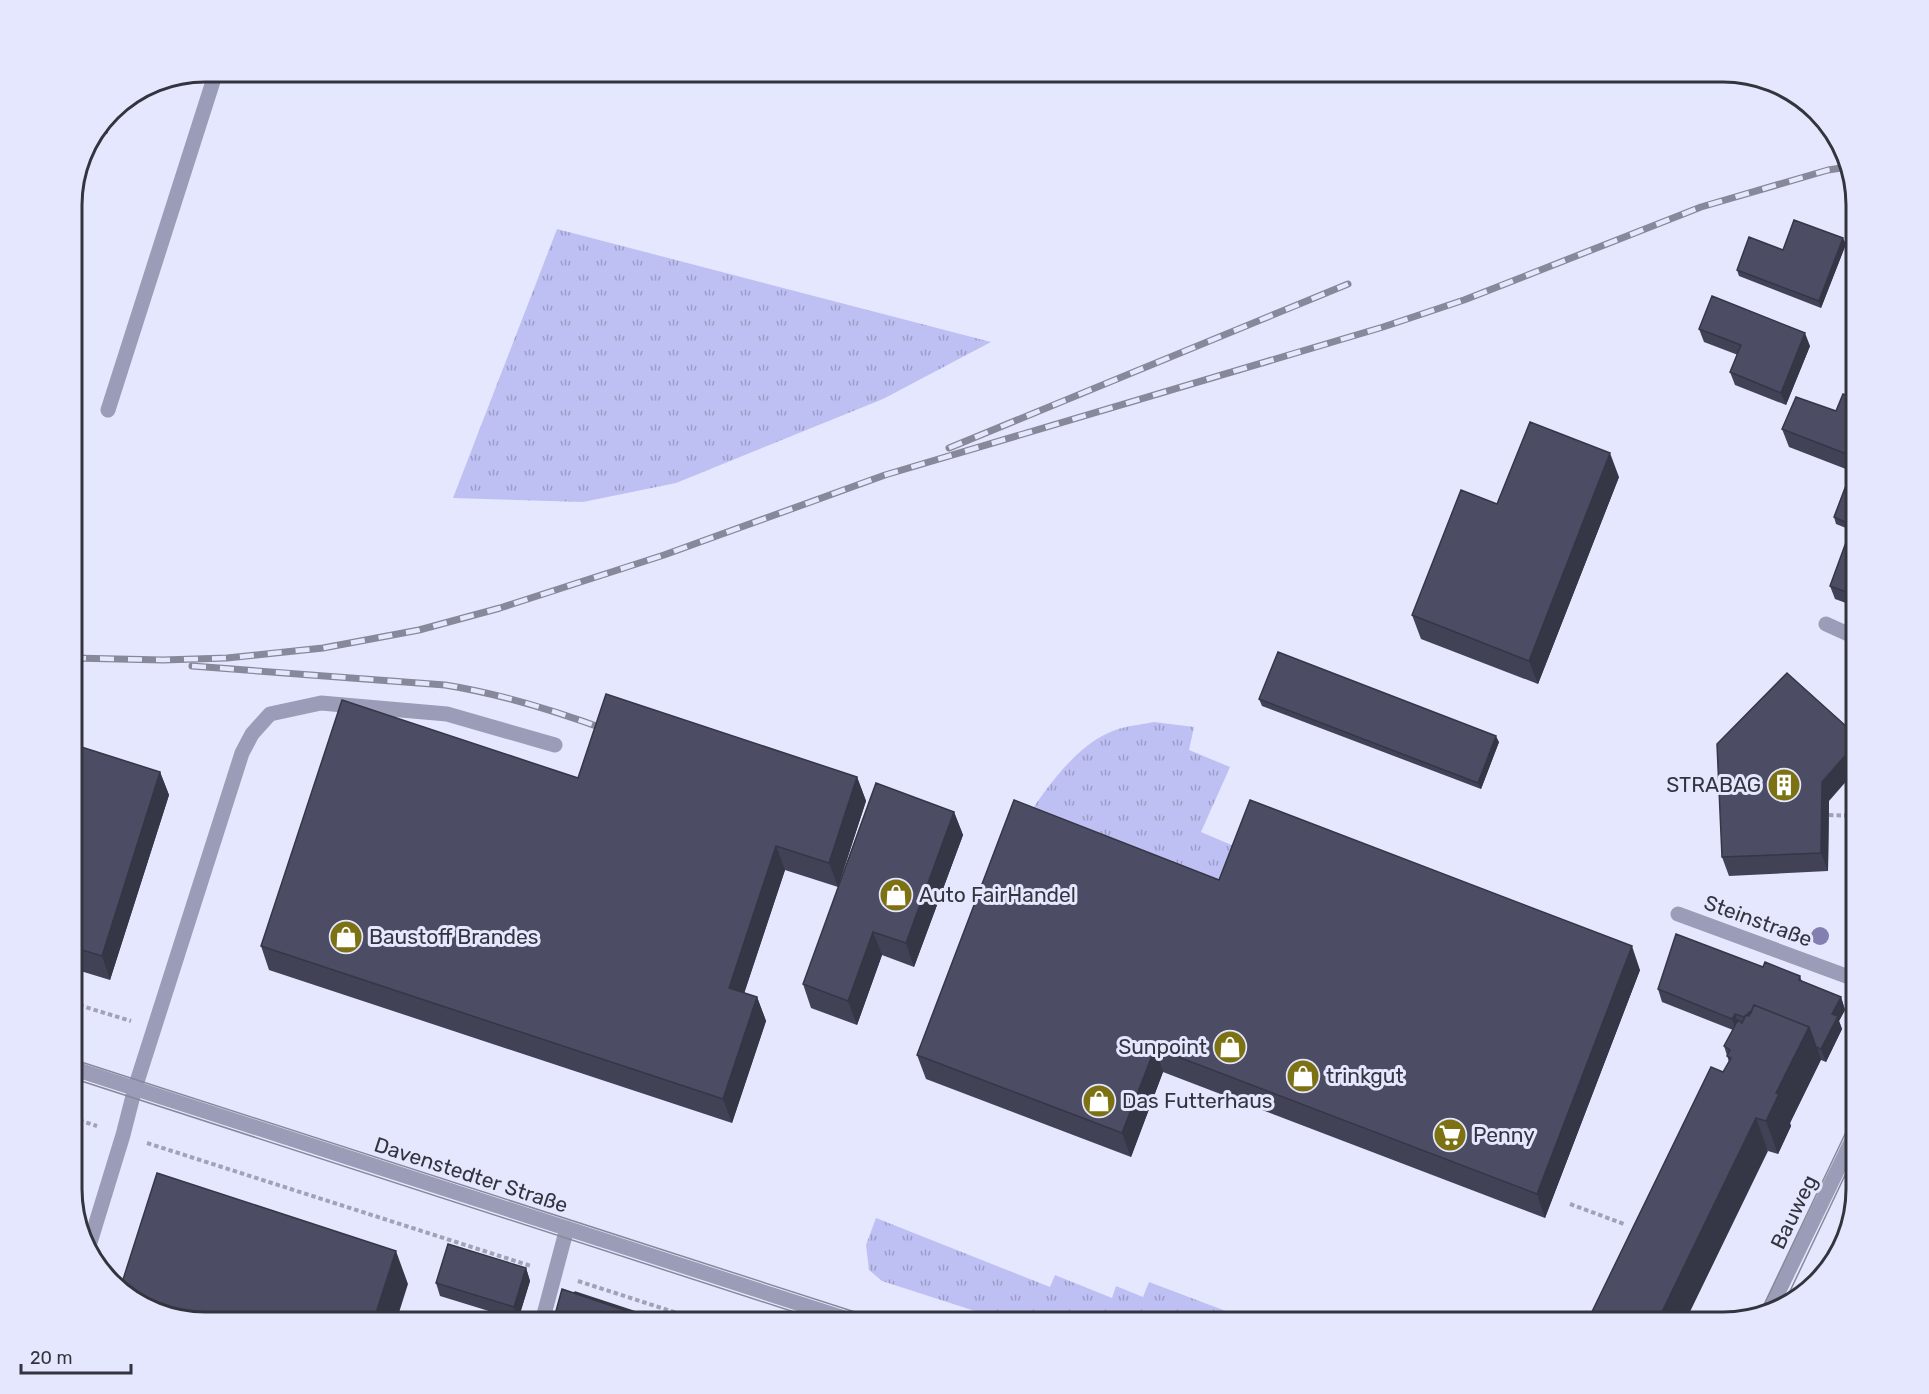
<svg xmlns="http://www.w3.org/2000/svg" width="1929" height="1394" font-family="Rubik,sans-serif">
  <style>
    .grass { fill: url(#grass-tufts) }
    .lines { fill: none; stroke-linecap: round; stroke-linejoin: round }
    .path { stroke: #a1a2b5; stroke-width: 4; stroke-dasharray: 4.5 3; stroke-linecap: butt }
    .minor { stroke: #9b9cb7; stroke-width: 15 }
    .tram { stroke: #878899; stroke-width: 1.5 }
    .rail-casing { stroke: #878899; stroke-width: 7 }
    .rail { stroke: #e5e7fe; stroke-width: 4.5; stroke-dasharray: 14; stroke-linecap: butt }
    .tree { fill: #837fb0 }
    .wall { fill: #414256 }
    .shaded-wall { fill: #353646 }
    .building { fill: #4c4d64; stroke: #353646; stroke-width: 1.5 }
    .labels { text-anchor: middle; stroke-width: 6; stroke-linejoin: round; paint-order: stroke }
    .poi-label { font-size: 21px; fill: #34343f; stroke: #e5e7fe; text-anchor: start }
    .street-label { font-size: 21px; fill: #34343f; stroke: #e5e7fe }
    .rim { fill: none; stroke: #34343f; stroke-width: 3 }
  </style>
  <defs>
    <pattern id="grass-tufts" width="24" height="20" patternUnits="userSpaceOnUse" patternTransform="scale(1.5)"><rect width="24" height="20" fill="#bec0f4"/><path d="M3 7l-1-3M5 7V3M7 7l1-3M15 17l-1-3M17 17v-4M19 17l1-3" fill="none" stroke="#9b9dc7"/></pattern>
  </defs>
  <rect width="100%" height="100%" fill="#e5e7fe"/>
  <path class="grass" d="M557 229 991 342 883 399 676 483 583 502 453 498Z
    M1154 722 1194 727 1189 750 1230 767 1201 832 1248 852 1228 903 1023 824C1043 792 1073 749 1108 733 1122 726 1140 725 1154 722Z
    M876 1218 1050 1287 1055 1275 1112 1298 1116 1286 1143 1297 1149 1282 1255 1322H1009L882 1281 869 1270 866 1245Z"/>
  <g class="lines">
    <path class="path" d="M1829 815 1857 816
      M72 1003 131 1021
      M72 1118 97 1126
      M147 1143 531 1266
      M1570 1204 1624 1224
      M578 1281 705 1322"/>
    <path class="minor" d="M108 410 216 72
      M1826 624 1857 638
      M1678 914 1857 980
      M72 1068 856 1322
      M88 1249 123 1135 135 1088 242 753 252 734 270 714 321 703 447 714 555 745
      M1769 1311 1857 1130
      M542 1322 567 1228"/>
    <path class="tram" d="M72 1059 886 1322
      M72 1078 825 1322
      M1782 1308 1857 1150
      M1760 1313 1857 1109"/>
    <g class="rail-casing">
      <path id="rail" d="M949 448 1348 284
        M72 658 163 660 227 658 323 648 419 630 500 608 664 555 885 475 1383 327 1464 300 1701 207 1828 170 1848 167
        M192 666 445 685C502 694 556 711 610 731"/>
    </g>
    <use href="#rail" class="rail"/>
  </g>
  <circle class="tree" cx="1820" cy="936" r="9"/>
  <path class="wall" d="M116 107 107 134 98 131Z
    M1846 244 1821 308 1739 276 1737 270 1783 250Z
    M1699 329 1810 346 1786 405 1735 385 1730 372 1738 355 1704 342Z
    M1857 399V607L1835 599 1830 586 1851 530 1836 524 1834 517 1851 471 1789 447 1782 429 1836 411Z
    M1619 477 1538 684 1421 639 1412 615Z
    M1259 699 1499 742 1481 789 1262 706Z
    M72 744 160 772 169 795 110 980 74 969 72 973Z
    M857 777 866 801 838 887 785 870 744 993 757 997 766 1021 732 1123 269 970 261 946 578 778Z
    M1829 801 1828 871 1729 876 1722 857Z
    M954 812 963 835 914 967 882 955 857 1025 811 1008 803 984Z
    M1219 880 1640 970 1545 1218 1163 1072 1131 1157 926 1079 917 1055Z
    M1763 967 1800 976 1802 982 1841 997 1845 1010 1839 1021 1842 1029 1826 1062 1821 1060 1790 1123 1791 1126 1778 1154 1768 1151 1723 1072 1729 1062 1724 1046 1733 1030 1662 1002 1658 989Z
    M526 1268 530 1281 518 1320 440 1296 436 1283Z"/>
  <path class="shaded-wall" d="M116 107 107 134 104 123Z
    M1843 238 1846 244 1821 308 1819 301Z
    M1805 333 1810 346 1786 405 1781 393Z
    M1610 453 1619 477 1538 684 1529 661Z
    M1496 736 1499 742 1481 789 1478 783Z
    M1857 742V769L1829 801 1828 871 1821 853 1822 782Z
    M160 772 169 795 110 980 102 956Z
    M857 777 866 801 838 887 829 863Z
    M954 812 963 835 914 967 906 943Z
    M776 846 785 870 738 1012 729 988Z
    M873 932 882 955 857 1025 848 1001Z
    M1632 946 1640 970 1545 1218 1537 1194Z
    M757 997 766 1021 732 1123 723 1099Z
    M1841 997 1845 1010 1839 1021 1842 1029 1826 1062 1821 1049 1832 1014Z
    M1735 1014 1739 1026 1737 1031 1732 1019Z
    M1809 1027 1821 1059 1790 1123 1791 1126 1778 1154 1766 1121 1776 1093Z
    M1155 1048 1163 1072 1131 1157 1122 1133Z
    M1756 1118 1768 1151 1685 1322H1657Z
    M396 1251 408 1284 396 1322H373Z
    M526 1268 530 1281 518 1320 514 1307Z
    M633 1313 636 1322H630Z
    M645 1315 647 1322H642Z"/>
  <path class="building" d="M1794 220 1843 238 1819 301 1737 270 1749 237 1783 250Z
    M1712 296 1805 333 1781 393 1730 372 1741 345 1699 329Z
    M1843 394 1857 399V458L1782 429 1796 397 1836 411Z
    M1530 422 1610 453 1529 661 1412 615 1461 490 1497 504Z
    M1853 467 1857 469 1856 527 1834 517Z
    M1852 526 1857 528V596L1830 586Z
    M1278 652 1496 736 1478 783 1259 699Z
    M1787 673 1857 736V742L1822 782 1821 853 1722 857 1717 744Z
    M606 694 857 777 829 863 776 846 729 988 757 997 723 1099 261 946 342 700 578 778Z
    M72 744 160 772 102 956 72 947Z
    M876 783 954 812 906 943 873 932 848 1001 803 984Z
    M1014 800 1219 880 1250 800 1632 946 1537 1194 1155 1048 1122 1133 917 1055Z
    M1676 934 1763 967 1765 962 1800 976 1799 980 1841 997 1832 1014 1838 1016 1821 1049 1816 1047 1809 1027 1754 1005 1751 1013 1749 1012 1747 1015H1746L1744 1017 1735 1014 1732 1019 1658 989Z
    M1754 1005 1809 1027 1776 1093 1779 1094 1766 1121 1756 1118 1657 1322H1587L1711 1067 1723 1072 1731 1058 1727 1056 1730 1050 1724 1046 1738 1020 1742 1023 1746 1015 1749 1016Z
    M157 1173 396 1251 373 1322H205L124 1295 120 1289Z
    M448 1244 526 1268 514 1307 436 1283Z
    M562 1289 633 1313 630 1322H553Z
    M575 1292 645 1315 642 1322H634L635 1319 633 1313 574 1293Z"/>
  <defs>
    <g id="building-disc" transform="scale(1.725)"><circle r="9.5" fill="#7c7213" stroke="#e5e7fe"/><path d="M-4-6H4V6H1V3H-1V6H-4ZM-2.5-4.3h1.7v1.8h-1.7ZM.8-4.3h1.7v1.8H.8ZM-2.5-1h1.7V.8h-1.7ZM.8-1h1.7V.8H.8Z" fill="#fff"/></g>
    <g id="shop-disc" transform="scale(1.725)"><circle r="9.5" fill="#7c7213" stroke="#e5e7fe"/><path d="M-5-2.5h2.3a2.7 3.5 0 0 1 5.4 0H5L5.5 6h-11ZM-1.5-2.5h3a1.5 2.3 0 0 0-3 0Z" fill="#fff"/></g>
    <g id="supermarket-disc" transform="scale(1.725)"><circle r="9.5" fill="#7c7213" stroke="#e5e7fe"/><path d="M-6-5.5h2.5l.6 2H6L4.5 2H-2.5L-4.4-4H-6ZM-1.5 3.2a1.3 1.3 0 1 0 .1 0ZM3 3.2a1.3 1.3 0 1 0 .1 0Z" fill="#fff"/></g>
  </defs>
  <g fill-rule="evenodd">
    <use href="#building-disc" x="1784" y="785"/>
    <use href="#shop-disc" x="896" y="895"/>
    <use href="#shop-disc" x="346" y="937"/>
    <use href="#shop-disc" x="1230" y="1047"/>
    <use href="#shop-disc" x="1303" y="1076"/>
    <use href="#shop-disc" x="1099" y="1101"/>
    <use href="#supermarket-disc" x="1450" y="1135"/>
  </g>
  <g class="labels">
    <g class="poi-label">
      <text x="1761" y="792" text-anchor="end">STRABAG</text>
      <text x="919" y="902">Auto FairHandel</text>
      <text x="369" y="944">Baustoff Brandes</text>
      <text x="1207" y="1054" text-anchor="end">Sunpoint</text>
      <text x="1326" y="1083">trinkgut</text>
      <text x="1122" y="1108">Das Futterhaus</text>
      <text x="1473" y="1142">Penny</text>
    </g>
    <g class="street-label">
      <text transform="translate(1758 921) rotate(20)" y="7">Steinstraße</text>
      <text transform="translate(471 1175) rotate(18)" y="7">Davenstedter Straße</text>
      <text transform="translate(1794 1212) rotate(-64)" y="7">Bauweg</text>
    </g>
  </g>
  <path d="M0 0H1929V1394H0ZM205 82H1723A123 123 0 0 1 1846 205V1189A123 123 0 0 1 1723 1312H205A123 123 0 0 1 82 1189V205A123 123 0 0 1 205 82Z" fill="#e5e7fe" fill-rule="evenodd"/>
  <path class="rim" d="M205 82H1723A123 123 0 0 1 1846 205V1189A123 123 0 0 1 1723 1312H205A123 123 0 0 1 82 1189V205A123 123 0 0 1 205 82Z"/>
  <path d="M21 1364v9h110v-9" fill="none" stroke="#34343f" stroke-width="3"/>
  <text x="30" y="1364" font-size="18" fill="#34343f" stroke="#e5e7fe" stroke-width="4.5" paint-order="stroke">20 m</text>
</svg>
